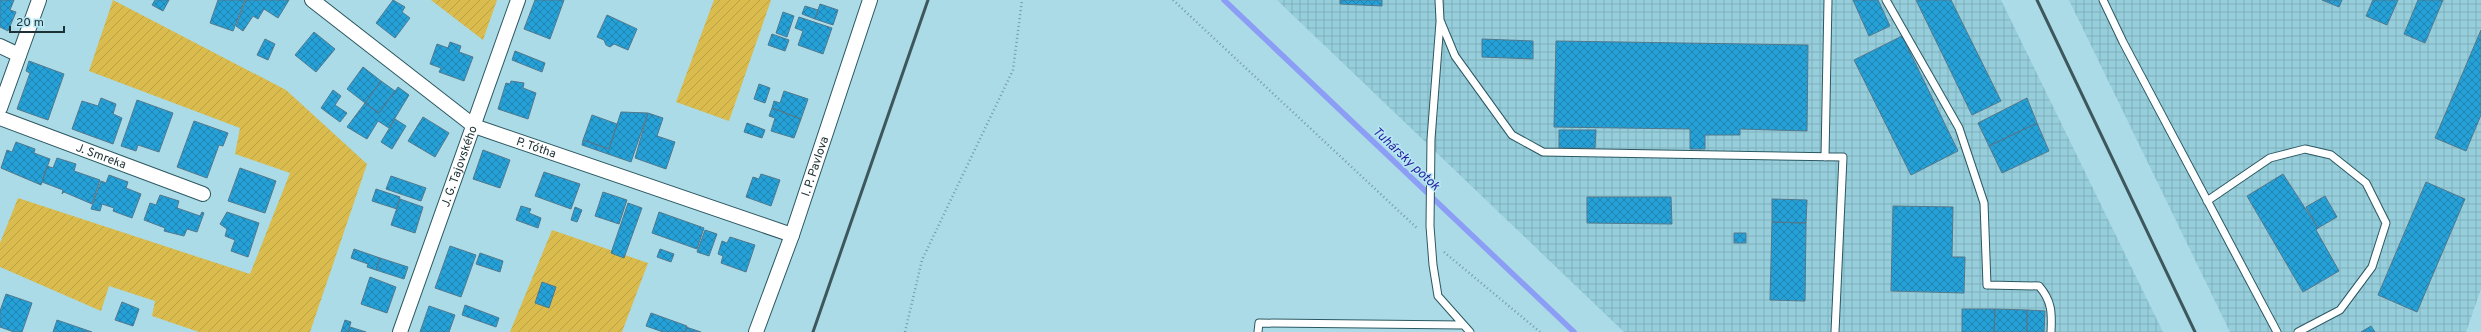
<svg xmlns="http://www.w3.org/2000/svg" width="2481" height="332" font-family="Overpass,sans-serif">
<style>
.industrial{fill:url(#industrial-grid)}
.garden{fill:url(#garden-furrows)}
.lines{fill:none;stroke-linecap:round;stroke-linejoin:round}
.stream{stroke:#8b9df5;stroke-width:5.5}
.building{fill:url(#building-cross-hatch);stroke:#53788c}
.service-casing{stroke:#2b5862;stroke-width:9}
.minor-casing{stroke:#2b5862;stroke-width:16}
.path{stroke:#759aa3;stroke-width:2.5;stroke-dasharray:1 3;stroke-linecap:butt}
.service{stroke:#fff;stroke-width:7}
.minor{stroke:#fff;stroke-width:14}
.rail{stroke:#3d575d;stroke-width:3}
.labels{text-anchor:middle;stroke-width:3;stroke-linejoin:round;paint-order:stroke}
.street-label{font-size:12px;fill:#1d3035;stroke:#b8e8f4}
.water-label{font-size:13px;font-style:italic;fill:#261e9d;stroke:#b8e8f4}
</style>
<defs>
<pattern id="industrial-grid" width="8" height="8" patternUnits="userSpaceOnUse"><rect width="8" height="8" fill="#96cedc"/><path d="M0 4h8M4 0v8" fill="none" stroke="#81b1bd"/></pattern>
<pattern id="garden-furrows" width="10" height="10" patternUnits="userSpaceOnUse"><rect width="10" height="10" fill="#d9bb4e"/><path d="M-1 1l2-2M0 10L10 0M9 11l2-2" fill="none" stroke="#baa145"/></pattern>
<pattern id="building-cross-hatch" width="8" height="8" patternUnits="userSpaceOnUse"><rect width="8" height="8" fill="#25a1d8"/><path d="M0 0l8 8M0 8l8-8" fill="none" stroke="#1f84b0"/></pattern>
</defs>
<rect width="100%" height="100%" fill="#abdbe6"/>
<path class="industrial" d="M1277,0H2001L2163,332H1624Z
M2069,0H2481V289L2466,332H2230Z"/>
<path class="garden" d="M113,0L286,90L367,164L310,332H199L152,316L155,301L109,286L101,311L0,267V243L18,198L250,274L290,173L235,154L240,128L89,71Z
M431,0H497L483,40Z
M714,0H771L729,121L676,102Z
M552,230L648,263L622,332H510Z"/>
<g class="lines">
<path class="stream" d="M1224,0L1574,332"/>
</g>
<path class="building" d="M0,0H14L10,10L16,12L8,31L0,27Z
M155,0H169L163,11L152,5Z
M218,0H245L233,31L210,23Z
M246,0H289L278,18L264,9L258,19L253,16L243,31L236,26Z
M393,0L405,7L402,12L410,18L395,38L376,23Z
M535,0H564L550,39L524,29Z
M1340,0H1382V6L1340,4Z
M1853,0H1878L1890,26L1869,36Z
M1916,0H1951L2001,101L1972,115Z
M2322,0H2342L2339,7Z
M2373,0H2398L2387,25L2366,16Z
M2418,0H2443L2425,43L2404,34Z
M820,4L838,10L833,25L815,19Z
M805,6L818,10L815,19L802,14Z
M783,12L794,16L787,37L776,33Z
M607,15L637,29L628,50L614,44L610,47L606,45L604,40L597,37Z
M799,17L832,28L823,54L798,45L803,31L795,28Z
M2481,30V115L2466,151L2435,138Z
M314,32L335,49L316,72L295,55Z
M772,34L789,40L785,51L768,45Z
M1902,36L1958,151L1911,175L1854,60Z
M265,39L275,44L268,60L257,55Z
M1482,39L1533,41V59L1482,57Z
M1556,41L1808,45L1807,131L1740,129V135H1705V149H1690V129L1554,127Z
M450,42L461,46L459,52L473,57L464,81L439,72L441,68L430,64L437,44L448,48Z
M515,51L545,63L542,72L512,60Z
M29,61L64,74L48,120L17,109L30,73L26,71Z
M363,67L381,81L365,103L347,89Z
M381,81L395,91L379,113L365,103Z
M511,81L524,83L523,88L536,93L528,119L498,109L506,83L510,84Z
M759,84L770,88L765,103L754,99Z
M398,87L409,95L389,128L378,121L367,139L347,127L365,103L379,113Z
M333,90L341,96L335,105L347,113L340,122L321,108Z
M784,91L808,99L801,119L772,108L774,101L780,103Z
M101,98L116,104L113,114L122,118L113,144L72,129L82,101L98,106Z
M2027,98L2037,123L1989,146L1978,123Z
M137,100L173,113L159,152L138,145L136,151L121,146Z
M772,108L801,119L794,138L771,131L775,118L769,116Z
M621,112L648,113L631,162L582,145L583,140L609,149Z
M648,113L663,118L657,136L675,142L666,169L635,158Z
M592,115L617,124L609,149L583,140Z
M423,117L449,133L435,157L408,141Z
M395,119L406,126L392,149L381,142Z
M194,121L228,133L223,146L219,145L207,178L177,167Z
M747,123L765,130L762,138L744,132Z
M2037,123L2049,151L2002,173L1989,146Z
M1559,130H1596L1595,148H1559Z
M16,142L35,149L34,153L50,159L41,185L1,168L7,150L12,152Z
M483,150L510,160L500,188L473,179Z
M57,158L76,164L74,171L100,180L92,204L64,192L62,194L63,190L42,182L47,166L53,168Z
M240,168L276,181L265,213L228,201Z
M544,172L580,184L571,209L535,196Z
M761,174L780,180L771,206L746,197L753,177L759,179Z
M2283,174L2318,228L2316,230L2339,271L2303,292L2247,196Z
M109,175L128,182L126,188L141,194L132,218L113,211L114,208L102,204L100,211L91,209L101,181L106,183Z
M391,176L426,188L421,201L386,189Z
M2426,182L2465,199L2417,312L2378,295Z
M376,189L400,197L397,209L372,201Z
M603,192L627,200L619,224L595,216Z
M160,195L179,201L177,208L200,216L202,212L204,213L197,232L187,229L184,236L164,231L165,228L144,220L150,203L156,205Z
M2325,196L2337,217L2318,228L2306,207Z
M1587,197H1671L1672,224L1587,223Z
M400,199L423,207L415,233L391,225Z
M1772,199L1807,200L1806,223L1772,222Z
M628,203L642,208L624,258L611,253Z
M521,206L531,209L529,213L541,218L538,228L516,220Z
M1893,206L1953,207L1952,257H1965L1964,293L1891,291Z
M575,207L582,210L577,222L571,220Z
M227,212L259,223L248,257L231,251L235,240L225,236L227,229L220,224Z
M659,212L704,228L697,249L652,233Z
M1772,222L1806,223L1805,301L1770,300Z
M705,230L717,234L709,256L697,252Z
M1734,233H1746V243H1734Z
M730,237L755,245L746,272L721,263L723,256L718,254L722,241L727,243Z
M450,246L476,255L461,297L435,288Z
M354,249L380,258L376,270L367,267L368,264L351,258Z
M660,249L674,254L671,262L657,257Z
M480,253L503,261L500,272L476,264Z
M380,258L408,267L404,279L376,270Z
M370,277L396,287L387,313L361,304Z
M542,282L556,287L549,308L535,303Z
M6,294L32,303L22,332H14L0,327V311Z
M122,302L139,309L133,326L115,320Z
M465,305L499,318L496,327L462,315Z
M429,306L455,315L449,332H420Z
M1962,309H1995L1994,332H1962Z
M1995,309L2027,310V332H1994Z
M2027,310L2045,311L2044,332H2027Z
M651,313L687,326L685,332H663L646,326Z
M57,320L92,332H53Z
M345,320L351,322L348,332H341Z
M2371,326L2375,332H2361Z
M350,327L366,332H348Z
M686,327L701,332H685Z"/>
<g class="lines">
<g class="service-casing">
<path id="service" d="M1439,0L1440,20L1455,56L1512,135L1543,152L1843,157L1835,332
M1886,0L1959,128L1984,203L1987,285L2039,286C2052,301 2052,313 2051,332
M2103,0L2123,42L2277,332
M1440,22L1431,139L1430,226L1433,265L1438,296L1470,332
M1825,157L1828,0
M2207,201L2270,158L2305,149L2331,155L2366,183L2386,223L2372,267L2340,310L2298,332
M1258,332L1259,323L1462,325"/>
</g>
<g class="minor-casing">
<g id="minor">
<path id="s1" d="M312,0L474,126L792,235"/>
<path d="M0,46L19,55"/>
<path d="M0,108L39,0"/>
<path id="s2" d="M0,118L203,194"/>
<path id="s3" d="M400,332L518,0"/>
<path id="s4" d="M756,332L792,235L870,0"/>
</g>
</g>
<path class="path" d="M1173,0L1418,229
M1444,252L1540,332
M905,332L922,260L1013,70L1022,0"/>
<use href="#service" class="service"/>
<use href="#minor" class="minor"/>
<path class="rail" d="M2037,0L2195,332
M813,332L928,0"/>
</g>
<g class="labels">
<g class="street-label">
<text dy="4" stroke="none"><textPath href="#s1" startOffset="271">P. Tótha</textPath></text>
<text dy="4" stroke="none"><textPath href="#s2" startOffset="108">J. Smreka</textPath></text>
<text dy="4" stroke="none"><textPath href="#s3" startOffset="176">J. G. Tajovského</textPath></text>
<text dy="4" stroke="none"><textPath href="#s4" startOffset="176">I. P. Pavlova</textPath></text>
</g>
<g class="water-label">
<text transform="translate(1407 158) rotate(43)" y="5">Tuhársky potok</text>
</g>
</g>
<path d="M10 26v6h54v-6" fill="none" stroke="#1d3035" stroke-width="2"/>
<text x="16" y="26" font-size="12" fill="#1d3035" stroke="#b8e8f4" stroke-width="3" paint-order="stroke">20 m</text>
</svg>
